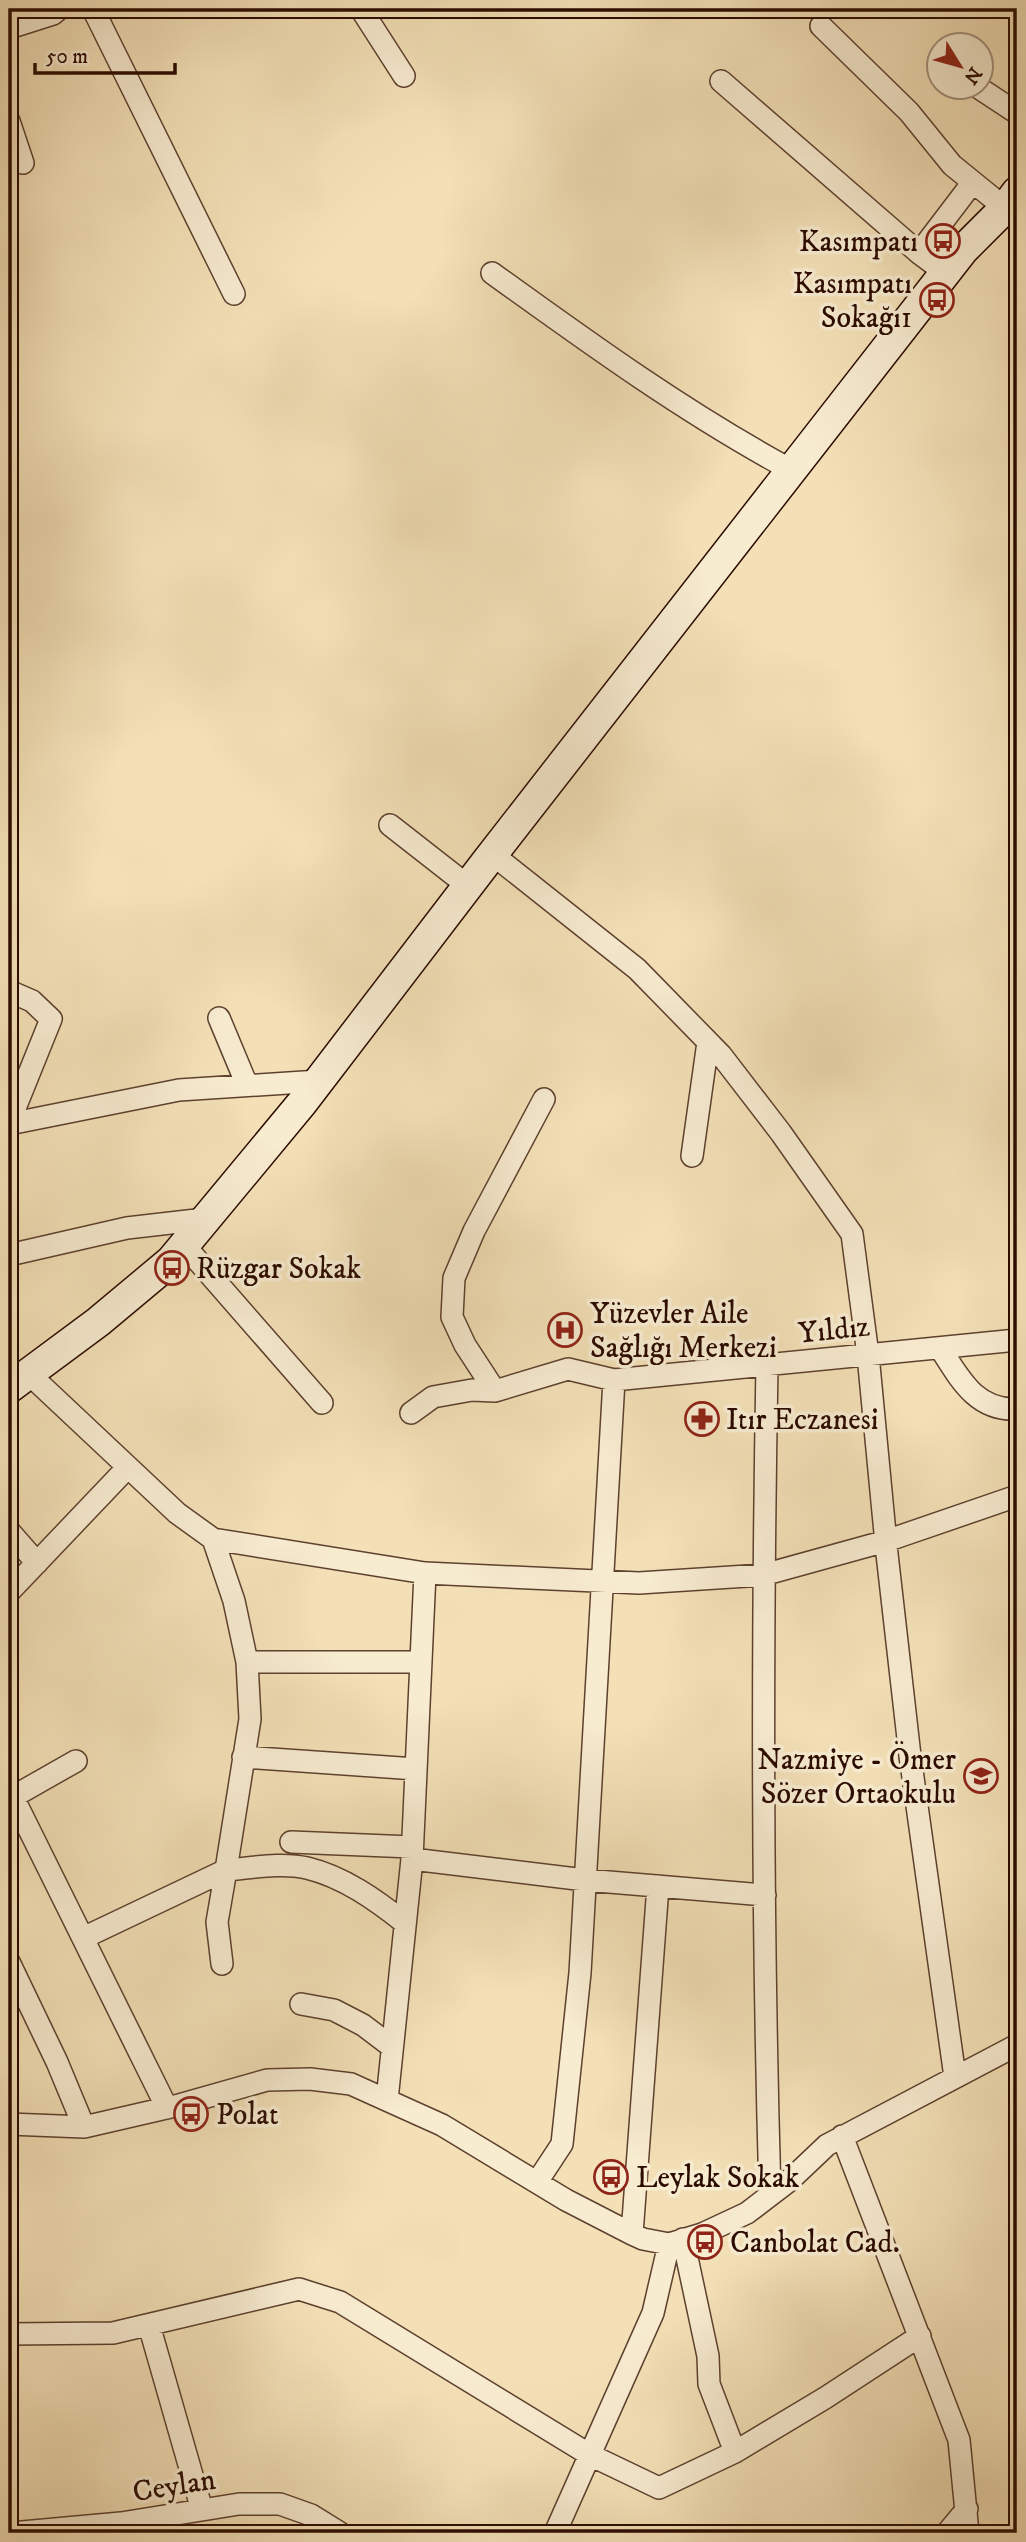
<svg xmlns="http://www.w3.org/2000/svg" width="1026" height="2542" font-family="'IM FELL DW Pica',serif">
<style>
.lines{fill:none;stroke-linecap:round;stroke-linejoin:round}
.street-casing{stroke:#5d402e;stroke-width:24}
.secondary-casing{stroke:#2b0b00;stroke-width:33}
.street{stroke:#f7ebd0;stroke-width:21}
.secondary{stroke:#f7ebd0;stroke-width:30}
.labels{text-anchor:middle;stroke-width:7;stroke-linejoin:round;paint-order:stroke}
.poi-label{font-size:30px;fill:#2b0b00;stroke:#f7ebd0;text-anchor:start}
.street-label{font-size:30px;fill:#2b0b00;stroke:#f7ebd0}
</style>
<rect width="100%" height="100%" fill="#f3e0b7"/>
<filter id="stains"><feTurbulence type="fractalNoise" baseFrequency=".00286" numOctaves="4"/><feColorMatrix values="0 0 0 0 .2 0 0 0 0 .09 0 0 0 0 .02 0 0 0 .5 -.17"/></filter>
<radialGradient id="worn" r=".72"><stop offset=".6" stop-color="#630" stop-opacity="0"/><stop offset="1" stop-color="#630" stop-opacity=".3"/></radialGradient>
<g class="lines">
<g class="street-casing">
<path id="street" d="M93,9L234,294
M361,9L404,76
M821,26L909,112L952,165L1005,208
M9,28L53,14L59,9
M721,81L919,253L946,273
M979,88L1017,113
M9,121L23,163
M919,253L973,182
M492,273C589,343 687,414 793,471
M390,825L468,886
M492,854L637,969L721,1055L781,1133L852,1234L868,1355L887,1554L910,1756L955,2077
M9,991L32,1001L51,1019L9,1123
M219,1018L247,1085
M9,1124L179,1090L319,1081
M692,1156L708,1042
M184,1245L322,1403
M9,1255L127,1228L205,1219
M940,1348C960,1379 976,1411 1017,1409
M767,1365C762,1642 762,1919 770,2195
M28,1373L177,1513L213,1539L425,1573L639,1583L763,1575L886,1541L1017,1496
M495,1391L465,1345L452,1317L454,1278L474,1231L544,1099
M411,1413L433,1397L472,1390L495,1391L568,1369L614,1380L1017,1340
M9,1531L37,1563
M213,1539L234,1601L247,1662L250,1719L226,1870C252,1868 281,1862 307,1868C344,1877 376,1900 405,1923
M9,1592L128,1467
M247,1662H421
M243,1757L416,1769
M9,1789L167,2108
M9,1799L76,1761
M291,1842L412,1847
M412,1859L585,1880L765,1895
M83,1938L226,1870L217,1922L222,1964
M9,1962L57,2062L84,2127
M301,2004L334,2010L363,2025L392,2047
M387,2100L412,1859L425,1573
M9,2124L84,2127L175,2106L267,2080L310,2079L351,2084L442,2125L566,2200L632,2234L643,2239L669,2244L702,2234L747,2213L789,2181L827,2145L1017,2045
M842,2136L959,2440L968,2533
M537,2182L562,2144L580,1973L614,1380
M632,2234L658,1886
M683,2239L708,2356L709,2384L735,2452
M149,2325L202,2510
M9,2334L113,2333L299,2289L340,2302L590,2455L659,2488L735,2452L825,2398L920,2336
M11,2533L121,2523L239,2504H280L311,2515L340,2533
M555,2533L653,2313L669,2244
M947,2533L967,2509"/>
</g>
<g class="secondary-casing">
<path id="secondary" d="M9,1388L98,1322L171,1261L302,1103L487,861L963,250L1005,208L1017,192"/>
</g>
<use href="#street" class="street"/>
<use href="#secondary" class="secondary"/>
</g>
<defs>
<g id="bus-ring" transform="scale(1.75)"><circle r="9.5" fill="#f7ebd0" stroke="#8f2418" stroke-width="1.5"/><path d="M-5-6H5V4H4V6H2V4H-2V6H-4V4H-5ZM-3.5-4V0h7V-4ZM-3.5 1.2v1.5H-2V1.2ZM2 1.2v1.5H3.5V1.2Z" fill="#8f2418"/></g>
<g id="hospital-ring" transform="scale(1.75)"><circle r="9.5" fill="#f7ebd0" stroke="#8f2418" stroke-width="1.5"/><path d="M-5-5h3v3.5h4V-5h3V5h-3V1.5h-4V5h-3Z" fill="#8f2418"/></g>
<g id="pharmacy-ring" transform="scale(1.75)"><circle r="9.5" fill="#f7ebd0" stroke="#8f2418" stroke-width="1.5"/><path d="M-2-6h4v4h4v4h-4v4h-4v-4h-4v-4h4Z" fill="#8f2418"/></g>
<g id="school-ring" transform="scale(1.75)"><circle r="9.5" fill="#f7ebd0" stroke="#8f2418" stroke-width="1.5"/><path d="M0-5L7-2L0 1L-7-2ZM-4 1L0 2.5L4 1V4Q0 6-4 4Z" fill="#8f2418"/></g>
</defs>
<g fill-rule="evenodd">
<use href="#bus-ring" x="943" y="241"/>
<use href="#bus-ring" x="937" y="300"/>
<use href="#bus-ring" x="172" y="1268"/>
<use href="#hospital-ring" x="565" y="1330"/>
<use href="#pharmacy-ring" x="702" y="1419"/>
<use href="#school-ring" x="981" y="1776"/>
<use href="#bus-ring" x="191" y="2114"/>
<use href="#bus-ring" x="611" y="2177"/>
<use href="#bus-ring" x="705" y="2242"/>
</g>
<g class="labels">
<g class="poi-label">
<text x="918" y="251" text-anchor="end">Kasımpatı</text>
<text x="912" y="293" text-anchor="end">Kasımpatı<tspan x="912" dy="34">Sokağı1</tspan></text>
<text x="196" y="1278">Rüzgar Sokak</text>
<text x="590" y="1323">Yüzevler Aile<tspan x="590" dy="34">Sağlığı Merkezi</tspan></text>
<text x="726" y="1429">Itır Eczanesi</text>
<text x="956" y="1769" text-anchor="end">Nazmiye - Ömer<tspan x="956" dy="34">Sözer Ortaokulu</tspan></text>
<text x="216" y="2124">Polat</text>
<text x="636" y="2187">Leylak Sokak</text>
<text x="730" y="2252">Canbolat Cad.</text>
</g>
<g class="street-label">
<text transform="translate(834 1329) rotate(-6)" y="10">Yıldız</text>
<text transform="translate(174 2485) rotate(-9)" y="10">Ceylan</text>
</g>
</g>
<rect width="1026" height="2542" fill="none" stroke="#f3e0b7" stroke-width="35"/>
<rect x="10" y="10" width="1005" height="2521" fill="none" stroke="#2b0b00" stroke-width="3.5"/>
<rect x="18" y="18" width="991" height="2507" fill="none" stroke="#2b0b00" stroke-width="2"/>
<g transform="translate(960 66) rotate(127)"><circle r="33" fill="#f7ebd0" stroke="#a5917d" stroke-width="2"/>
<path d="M0-5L12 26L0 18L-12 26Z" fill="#8f2418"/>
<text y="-10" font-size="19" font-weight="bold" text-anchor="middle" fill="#2b0b00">N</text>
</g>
<path d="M35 63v10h140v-10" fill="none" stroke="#2b0b00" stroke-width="3.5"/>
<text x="46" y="63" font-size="21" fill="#2b0b00" stroke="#f7ebd0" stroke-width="5" paint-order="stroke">50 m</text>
<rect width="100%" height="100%" filter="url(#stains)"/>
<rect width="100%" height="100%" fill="url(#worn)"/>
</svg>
